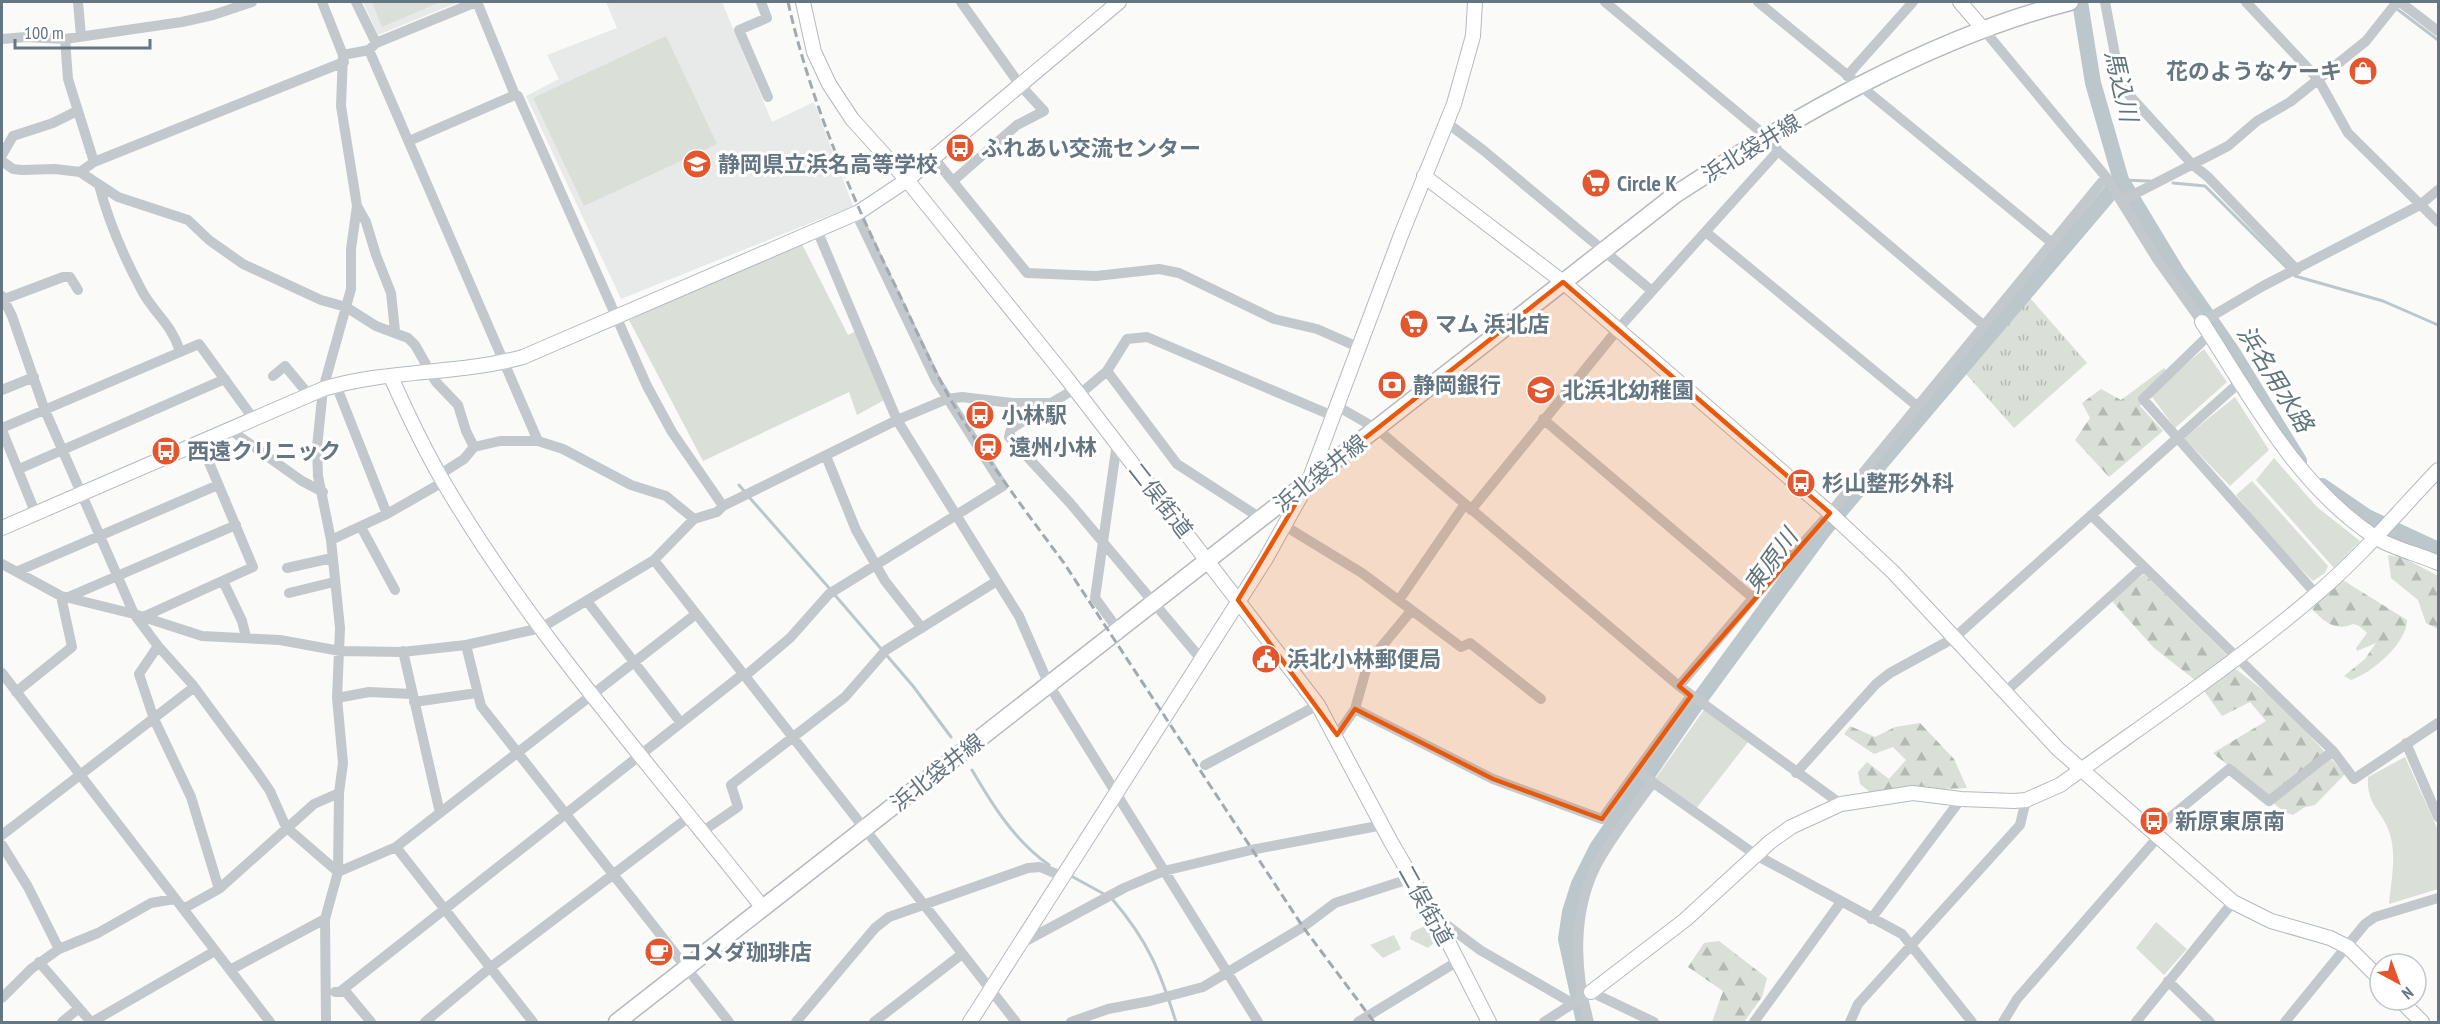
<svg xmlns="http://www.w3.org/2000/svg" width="2440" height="1024" font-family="'PT Sans Narrow','Noto Sans JP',sans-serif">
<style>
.built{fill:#e8e9e9}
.grass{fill:#dadfd7}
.forest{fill:url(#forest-firs)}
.park{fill:url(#park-tufts)}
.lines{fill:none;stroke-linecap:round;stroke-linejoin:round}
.stream{stroke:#bbc7cb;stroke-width:3}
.river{stroke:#bbc7cb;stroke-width:16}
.secondary-casing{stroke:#b3babf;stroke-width:16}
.primary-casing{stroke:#b5babe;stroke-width:19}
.street{stroke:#c3c8cc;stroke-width:10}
.secondary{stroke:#fff;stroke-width:14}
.primary{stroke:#fff;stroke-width:16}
.rail{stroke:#a2aab0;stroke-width:3;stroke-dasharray:9 4.5;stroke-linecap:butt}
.marked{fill:#e8590c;fill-opacity:0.2;stroke:#e8590c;stroke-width:4.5;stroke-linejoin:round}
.labels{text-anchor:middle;stroke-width:6;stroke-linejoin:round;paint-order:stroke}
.poi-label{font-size:22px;font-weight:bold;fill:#657683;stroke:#fff;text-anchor:start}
.street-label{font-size:22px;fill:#657683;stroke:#fff}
.water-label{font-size:24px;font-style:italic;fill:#60757c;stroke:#fff}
</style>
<defs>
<pattern id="forest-firs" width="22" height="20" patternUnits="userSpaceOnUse" patternTransform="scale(1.5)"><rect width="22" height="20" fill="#dadfd7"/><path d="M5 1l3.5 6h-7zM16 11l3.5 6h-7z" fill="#b4b9b4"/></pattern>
<pattern id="park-tufts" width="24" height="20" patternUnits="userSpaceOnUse" patternTransform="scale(1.5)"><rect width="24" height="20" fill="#dadfd7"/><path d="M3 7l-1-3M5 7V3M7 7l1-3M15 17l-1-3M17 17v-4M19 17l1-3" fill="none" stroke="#b4b9b4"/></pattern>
</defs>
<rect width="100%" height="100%" fill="#fafaf8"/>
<path class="built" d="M363,2H459L378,35Z
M606,2H722L772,122L814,102L853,206L621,299L526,96L559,79L547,55L617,28Z"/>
<path class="grass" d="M372,2H440L382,27Z
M666,36L717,144L584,206L533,98Z
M801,242L848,335L856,331L886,399L857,415L849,392L703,461L629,320Z
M2204,349L2227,382L2175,428L2150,394Z
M2235,397L2269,450L2230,486L2184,438Z
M2274,458L2317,507L2360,541L2334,568L2256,480Z
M2252,481L2328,566L2325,573L2313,581L2273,541L2236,495Z
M1706,707L1748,742L1695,810L1653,782Z
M2405,757L2438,830V889L2389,904C2391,883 2396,859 2391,838C2385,812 2366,807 2368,777Z
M2156,922L2187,949L2164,975L2136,948Z
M1425,926L1431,927L1437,940L1428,948L1410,939L1412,932Z
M1394,935L1401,949L1383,958L1370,945Z"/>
<path class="forest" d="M2164,368L2168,372L2140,406L2163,431L2109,477L2075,440L2090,418L2082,403L2101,389L2121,400Z
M2388,555L2404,558L2438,576V629L2426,623L2418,600L2391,578Z
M2144,574L2228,656L2195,680L2154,648L2111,600Z
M2341,579L2407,620C2407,643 2372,673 2351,680L2344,676L2365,659L2376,643L2357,651L2356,648L2367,633C2350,616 2353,630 2336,626C2326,624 2319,616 2312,609Z
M2232,666L2281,704L2345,774L2315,805L2305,807L2293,815L2284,812L2213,753L2266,721L2250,702L2222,716L2202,688Z
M1920,723L1954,759L1967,788L1870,792L1860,784L1858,772L1867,762L1889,779L1906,760L1893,747L1874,754L1844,734L1850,726L1875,737L1895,727Z
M1719,941L1767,978L1762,997L1744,1022H1712L1723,991L1688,967L1704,943Z"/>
<path class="park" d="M2030,298L2087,363L2014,428L1966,374Z"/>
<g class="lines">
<path class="stream" d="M2397,9L2438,40
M2121,180L2150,181
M2173,183L2205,186L2288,269
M2295,276L2383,301L2438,325
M739,485L745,492
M749,497L830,589
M834,594L913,686L951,737
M972,770C993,806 1015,841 1049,865
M1073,877L1104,894
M1113,900C1148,941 1160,971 1176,1022"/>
<path class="river" d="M2080,2L2093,83L2121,180L2176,271L2231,350L2299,461
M2322,486L2367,517L2438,550
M1584,1022L1566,939L1570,912L1579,884L1597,848L1691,711L1823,531L2121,180"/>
<g class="secondary-casing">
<path id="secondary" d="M803,2L814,52L829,84L852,119L907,180L1065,376L1318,705L1391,842L1440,926L1489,1022
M1960,2L1984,30
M1424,176L1563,282L1830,513L1894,573L2058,749L2233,902L2271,921L2330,938L2348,947L2380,979
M2202,322C2252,399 2296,485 2375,537C2393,549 2419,554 2438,563
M391,377C407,413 424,449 444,483C534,636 654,769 763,908
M2,528L323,389C388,369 457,375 523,357L859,212L907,180L1119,2
M1591,992L1685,920L1770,842L1791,827L1841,804L1913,793L1961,799L2014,801L2026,800L2060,785C2147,722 2238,662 2320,591C2363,554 2399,511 2438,470
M2400,1000L2422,1022
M970,1022L1265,560L1308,483L1401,235L1454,104L1473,36L1475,2"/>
</g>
<g class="primary-casing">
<path id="primary" d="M617,1022L1676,194C1794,117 1932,37 2070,2"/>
</g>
<path class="street" d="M78,2L81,36
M322,2L343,55L341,106L357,206L351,249V289L323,389L317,447L318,476L331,540L340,628L337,698L343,763L339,793L338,872L325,919L326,1022
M356,2L376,43
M477,2L515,95L518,96L647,386L672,432L723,506L897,420L947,399L962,397L1012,403H1051L1075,389
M761,2L767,18L739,30L768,97
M1605,2L1767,137
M1758,2L2051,242
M2105,2L2121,86L2192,164L2208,177L2297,270
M2246,2L2318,79L2348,133L2438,222
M2400,2L2438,31
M1984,30L2106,177L2157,259L2202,322L2263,286L2420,205L2438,190
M2,39L26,37L65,39L182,22L213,15L252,2
M65,39L68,79L94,162
M369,50L538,441
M343,55L369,50L376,43L476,2
M1847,76L1913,2
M1446,122L1483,150L1652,291
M409,141L515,95
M1775,145L1778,151L1983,325
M2,155L13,136L53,123L77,111
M933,157L1027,273L1096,276L1159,269L1179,273L1274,319L1317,329L1358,347
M2,161L13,169L22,170L55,169L80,172L118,197L188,220L209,240L243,264L321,300L346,307L376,326L408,338L415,345L436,382L458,405L466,431L474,447
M80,172L94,162L344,62
M953,181L1017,125L1044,111L1020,85L961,2
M99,185C108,220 124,257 141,289C153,313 170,321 180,351
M2121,201L2228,146L2257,121L2290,102L2366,41L2397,2
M357,206L366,222L376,255L391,293L395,331
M817,230L897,420L1019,616L1049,685L1258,1022
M1707,233L1917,406
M2,296L12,316L44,408L134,614L158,646L192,684L257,772L270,791L286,827L338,872L396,847L696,614
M2,300L63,277H70L78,290
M2210,334L2143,399L2316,594
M1107,371L1177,464L1262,519
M273,376L285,366L309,395
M336,385L387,514
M2,390L34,377
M1080,394L1107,371L1127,339L1147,337L1333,416
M1051,403L1011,429L1009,437L1070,503L1201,659
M1337,406L1377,429L1679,686L1841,804
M1543,419L1753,598
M2,428L199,344L253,418
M229,429L302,481L323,492
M2,430L35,512
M1117,443L1095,598L1119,631
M826,456L856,530L885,581L922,628
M19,469L225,379
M439,475L464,459L474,447L500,441H538L563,449L631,485L666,496L694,519
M1471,510L1618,329L1778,151
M2091,515L2333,751L2354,779L2438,723
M1285,526L1362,573L1461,647L1470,643L1541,699
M361,527L395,590
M331,540L387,514L443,482
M654,560L1016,1022
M2,564L61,596L134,614L202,636L280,640L340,651L402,652L466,645L541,628L654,560L694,519L717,512L723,506
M287,568L332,558
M18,571L218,485
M223,581L242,621L246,637
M289,593L334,582
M66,598L236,525
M1399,600L1465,504
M587,601L681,723
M143,617L253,567L200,441
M466,645L481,706L729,1022
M158,646L139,674L154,719L191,797L219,889
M403,651L440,813
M2,673L270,1022
M745,676L790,638L829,594L1003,486L936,380L856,213
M1679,686L1753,598L1830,513L2106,177
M16,692L72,647L61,596
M2004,693L2143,567
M337,698L369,692L412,694
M414,702L477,693
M1355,709L1493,779L1602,819L1691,696
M1337,735L1355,709L1368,663L1411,611
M2406,743L2438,817
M1205,765L1318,705
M1638,772L1756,855L1902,934L1972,1022
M1796,773L1876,684L1890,673L1954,638L2241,381
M703,831L738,807L731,785L845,697L886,650L997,581
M2152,832L2229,769L2269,801L2333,751
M2,835L193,688
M2,845L28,887L59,949
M396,847L533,1022
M183,909L219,889L314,804L339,793
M1436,917L1480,950L1572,1003
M1871,919L1961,799
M1022,943L1124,888L1164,871L1251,850L1383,825
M39,962L91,1022
M230,970L325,919
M2168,981L2210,1022
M341,991L743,674
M335,992H346L371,1022
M2,998L31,969L59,949L98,933L151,903L174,899
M62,1022L79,1008
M92,1022L215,951
M425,1022L491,967L689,817
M796,1022L875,928L889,917L1028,868L1040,867L1064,877
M874,1022L962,954
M1071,1022L1108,1009L1150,1001L1203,987L1303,927L1335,903L1412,878
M1358,1022L1458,961
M1544,1022L1591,992L1654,1022
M1589,1022C1575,972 1572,914 1596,866C1611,837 1634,809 1653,782
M1754,1022L1841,902
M1850,1022L1858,1004L2020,825L2026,800
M2003,1022L2017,999L2158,837
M2136,1022L2233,902
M2285,1022L2365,924L2375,917L2438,898"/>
<use href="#secondary" class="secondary"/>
<use href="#primary" class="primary"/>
<path class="rail" d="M788,2C809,96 847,186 889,273C909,313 926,355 948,395C982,454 1024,509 1064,563L1303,927L1374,1022"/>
</g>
<path class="marked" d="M1563,282L1830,513L1679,686L1691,696L1602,819L1493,779L1355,709L1337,735L1238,600L1308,483Z"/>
<defs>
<g id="shop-disc" transform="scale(1.5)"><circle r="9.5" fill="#e4572e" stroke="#fff"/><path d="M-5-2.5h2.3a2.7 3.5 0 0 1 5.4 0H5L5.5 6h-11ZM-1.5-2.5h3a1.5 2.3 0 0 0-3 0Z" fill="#fff"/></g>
<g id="bus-disc" transform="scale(1.5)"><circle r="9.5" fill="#e4572e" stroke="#fff"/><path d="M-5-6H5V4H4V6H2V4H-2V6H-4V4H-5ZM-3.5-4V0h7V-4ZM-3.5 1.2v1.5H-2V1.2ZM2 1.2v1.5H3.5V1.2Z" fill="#fff"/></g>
<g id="school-disc" transform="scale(1.5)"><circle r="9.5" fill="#e4572e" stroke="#fff"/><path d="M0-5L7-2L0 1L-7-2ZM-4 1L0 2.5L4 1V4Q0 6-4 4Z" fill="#fff"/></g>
<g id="supermarket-disc" transform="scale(1.5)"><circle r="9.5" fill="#e4572e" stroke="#fff"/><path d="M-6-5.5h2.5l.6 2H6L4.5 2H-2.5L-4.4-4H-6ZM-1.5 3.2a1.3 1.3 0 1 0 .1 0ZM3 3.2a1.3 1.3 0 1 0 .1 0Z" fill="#fff"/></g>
<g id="bank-disc" transform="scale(1.5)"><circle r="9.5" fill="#e4572e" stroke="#fff"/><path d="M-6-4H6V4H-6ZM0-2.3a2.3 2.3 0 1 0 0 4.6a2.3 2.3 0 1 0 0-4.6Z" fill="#fff"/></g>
<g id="station-disc" transform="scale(1.5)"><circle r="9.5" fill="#e4572e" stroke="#fff"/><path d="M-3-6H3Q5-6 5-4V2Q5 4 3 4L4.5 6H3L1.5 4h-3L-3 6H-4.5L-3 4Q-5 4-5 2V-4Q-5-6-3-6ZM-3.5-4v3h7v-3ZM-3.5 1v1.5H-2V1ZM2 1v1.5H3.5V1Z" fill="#fff"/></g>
<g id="civic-disc" transform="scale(1.5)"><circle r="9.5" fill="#e4572e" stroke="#fff"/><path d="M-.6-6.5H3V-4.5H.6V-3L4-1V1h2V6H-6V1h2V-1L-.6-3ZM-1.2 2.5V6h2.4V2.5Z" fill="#fff"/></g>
<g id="cafe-disc" transform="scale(1.5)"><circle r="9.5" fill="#e4572e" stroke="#fff"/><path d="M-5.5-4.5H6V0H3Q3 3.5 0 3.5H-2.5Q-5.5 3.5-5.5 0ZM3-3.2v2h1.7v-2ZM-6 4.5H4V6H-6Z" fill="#fff"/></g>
</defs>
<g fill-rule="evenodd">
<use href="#shop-disc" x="2363" y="71"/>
<use href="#bus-disc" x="960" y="148"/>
<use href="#school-disc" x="697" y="164"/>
<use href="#supermarket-disc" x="1596" y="183"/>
<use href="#supermarket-disc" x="1414" y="324"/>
<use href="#bank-disc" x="1392" y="385"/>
<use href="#school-disc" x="1541" y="390"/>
<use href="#bus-disc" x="980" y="415"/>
<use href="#station-disc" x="988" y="447"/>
<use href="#bus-disc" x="166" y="451"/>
<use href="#bus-disc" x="1801" y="483"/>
<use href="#civic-disc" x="1266" y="659"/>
<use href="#bus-disc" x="2154" y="821"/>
<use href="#cafe-disc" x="659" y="952"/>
</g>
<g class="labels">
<g class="poi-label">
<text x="2342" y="79" text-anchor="end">花のようなケーキ</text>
<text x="981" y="156">ふれあい交流センター</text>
<text x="718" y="172">静岡県立浜名高等学校</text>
<text x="1617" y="191">Circle K</text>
<text x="1435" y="332">マム 浜北店</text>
<text x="1413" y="393">静岡銀行</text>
<text x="1562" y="398">北浜北幼稚園</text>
<text x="1001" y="423">小林駅</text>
<text x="1009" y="455">遠州小林</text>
<text x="187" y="459">西遠クリニック</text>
<text x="1822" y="491">杉山整形外科</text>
<text x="1287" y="667">浜北小林郵便局</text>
<text x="2175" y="829">新原東原南</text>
<text x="680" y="960">コメダ珈琲店</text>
</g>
<g class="street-label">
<text transform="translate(1751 148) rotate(-31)" y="8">浜北袋井線</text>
<text transform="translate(1320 473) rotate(-38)" y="8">浜北袋井線</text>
<text transform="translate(1161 500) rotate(52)" y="8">二俣街道</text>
<text transform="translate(937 772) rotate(-38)" y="8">浜北袋井線</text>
<text transform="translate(1426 905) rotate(61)" y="8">二俣街道</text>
</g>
<g class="water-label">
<text transform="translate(2121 86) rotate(77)" y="8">馬込川</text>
<text transform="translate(2275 379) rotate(58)" y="8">浜名用水路</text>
<text transform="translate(1771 561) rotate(-54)" y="8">東原川</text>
</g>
</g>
<rect width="2440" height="1024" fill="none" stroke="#657683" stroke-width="6"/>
<g transform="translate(2398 982) rotate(139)"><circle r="28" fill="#ffffff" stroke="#c1c8cd" stroke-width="1.5"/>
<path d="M0-4.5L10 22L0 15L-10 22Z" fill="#e4572e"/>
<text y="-9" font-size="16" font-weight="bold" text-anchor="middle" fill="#657683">N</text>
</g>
<path d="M15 39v9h135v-9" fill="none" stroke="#657683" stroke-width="3"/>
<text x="24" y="39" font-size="18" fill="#657683" stroke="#ffffff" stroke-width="4.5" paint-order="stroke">100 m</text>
</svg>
